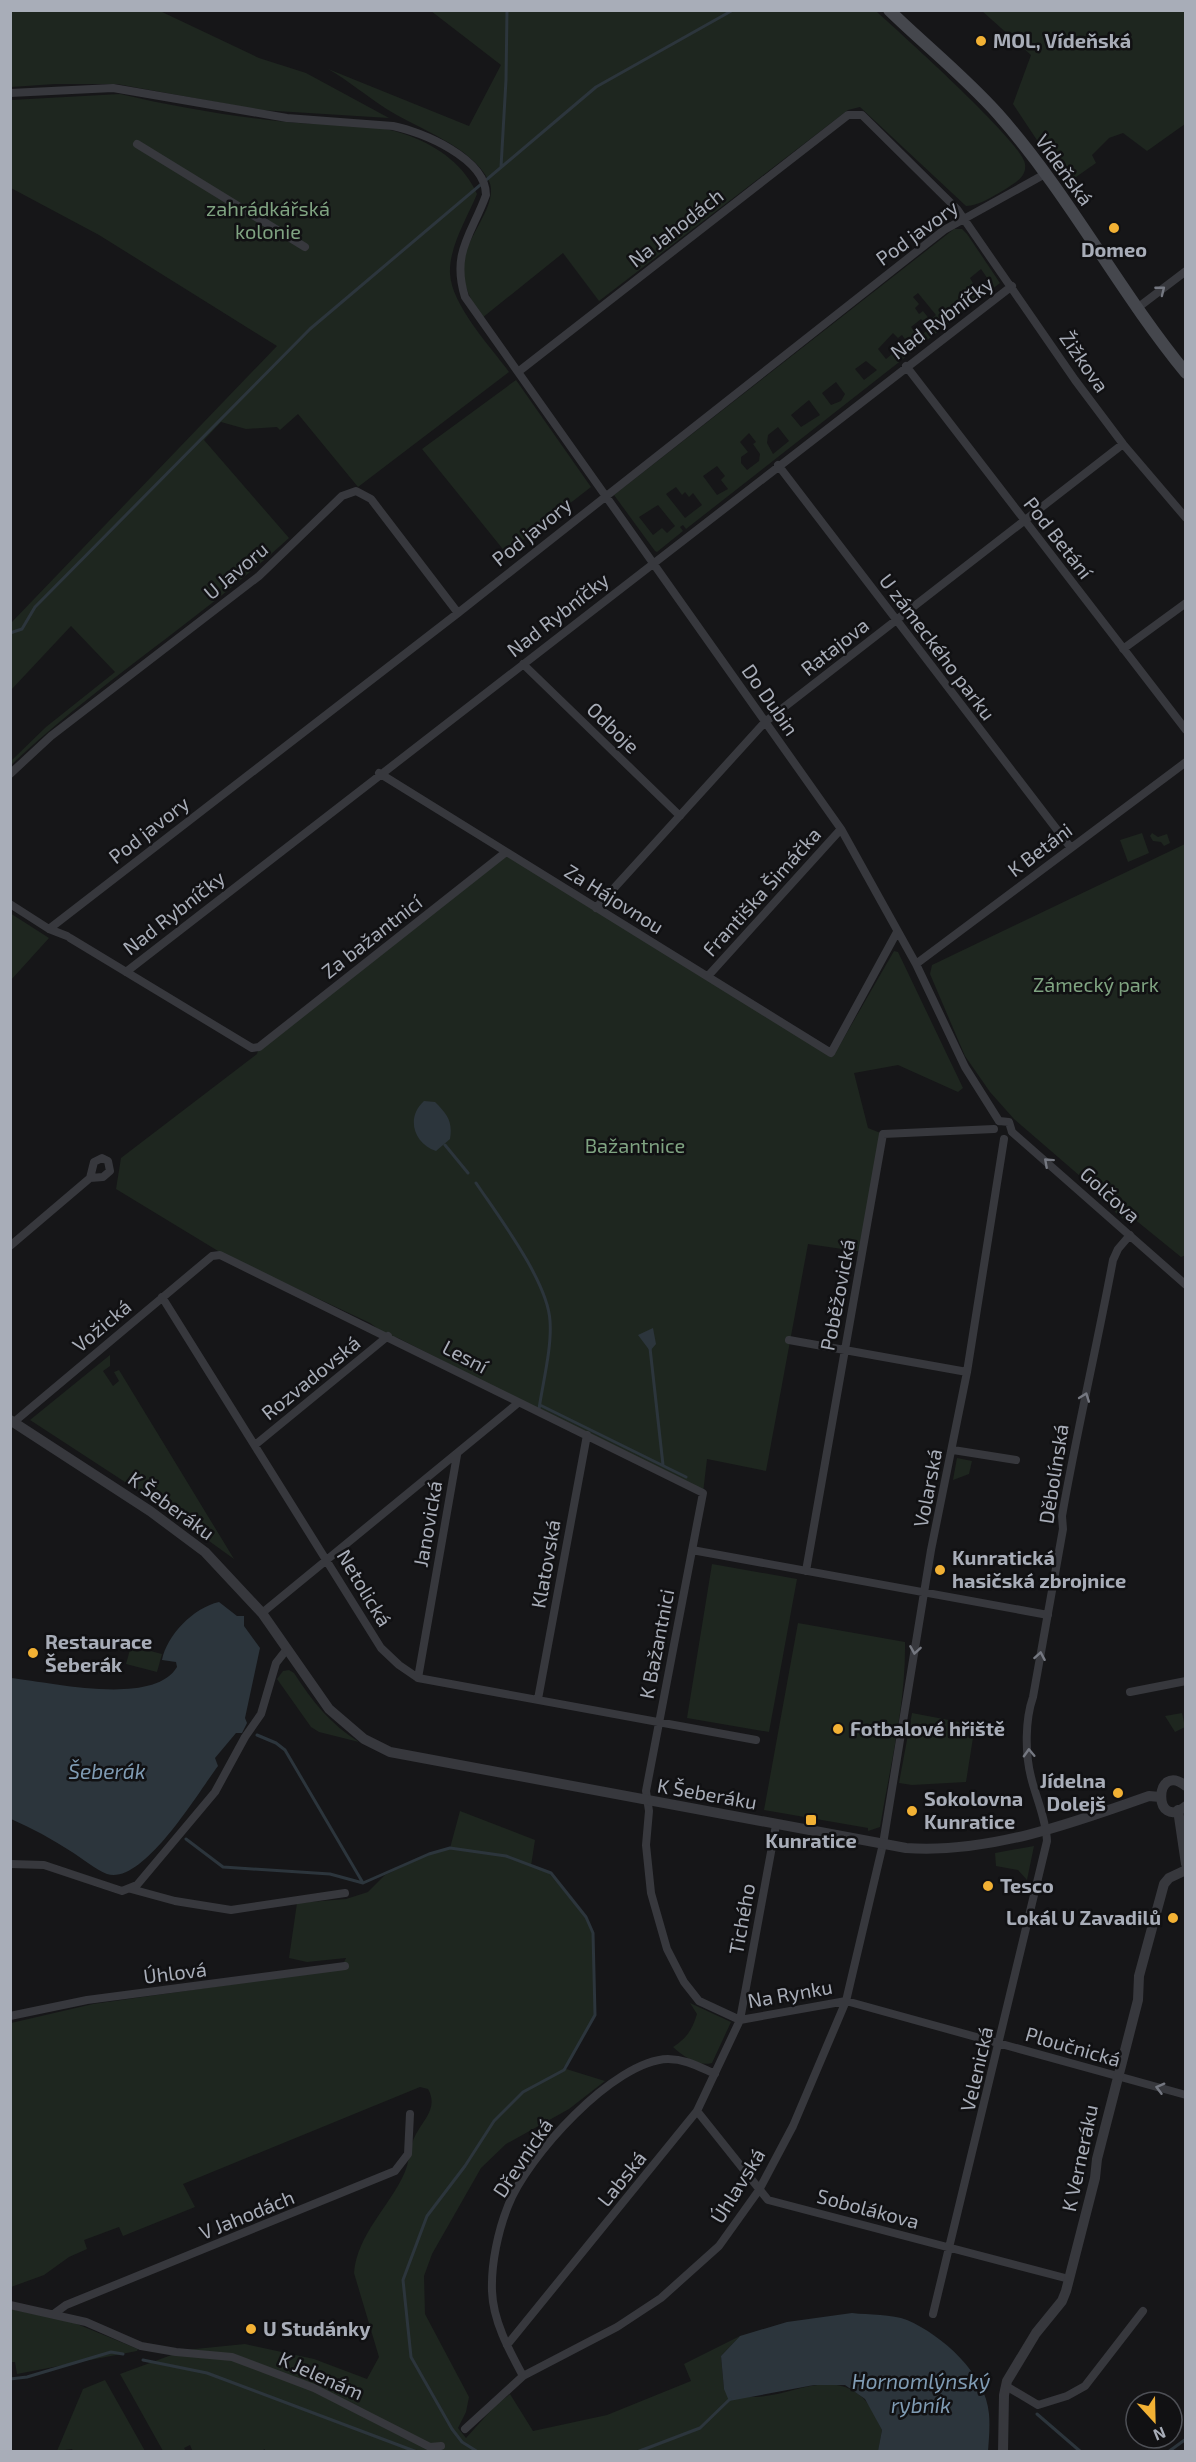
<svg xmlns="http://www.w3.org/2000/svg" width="1196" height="2462" font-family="'Exo 2',sans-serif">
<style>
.green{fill:#1e261f;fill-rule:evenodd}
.water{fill:#2c353c}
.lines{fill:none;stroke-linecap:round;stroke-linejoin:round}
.stream{stroke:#2c353c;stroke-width:3}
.minor{stroke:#37383d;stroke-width:8}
.tertiary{stroke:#37383d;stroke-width:10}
.secondary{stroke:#45474d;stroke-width:12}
.oneway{stroke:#757881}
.poi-dot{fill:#f2b134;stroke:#111113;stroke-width:2}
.labels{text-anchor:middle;stroke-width:5;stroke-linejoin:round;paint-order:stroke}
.poi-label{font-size:20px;font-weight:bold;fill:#a8adb8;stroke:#111113;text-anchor:start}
.street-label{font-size:20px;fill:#a8adb8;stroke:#111113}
.park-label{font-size:20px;fill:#7fa381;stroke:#111113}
.water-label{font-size:21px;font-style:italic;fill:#7f9bb3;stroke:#111113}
</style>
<rect width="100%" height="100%" fill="#161618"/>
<path class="green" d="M11,11H160L259,58L306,73L389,118L260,110L117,84H55L11,87Z
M431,11H876C899,32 1023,143 1025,164C1027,178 1014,183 1004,190C993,196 979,206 966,206L860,107L848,110L599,301L563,253L482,318C472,302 463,287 463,267C463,239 500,205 489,181C472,146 416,128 385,108C365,95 349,81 328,69L469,126L501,65Z
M982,11H1185V124L1147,151L1123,133L1109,138L1092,155L1096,163L1066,184L1013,104L1031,55Z
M120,94C171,106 234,117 287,122C327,126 372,121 410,136C439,147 465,166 477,194C467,218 449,247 450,273C451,305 491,347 509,372L358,487L298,414L280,430L277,427L246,429L221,422L204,440L289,538C201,619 98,683 11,765V761L46,727L115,672L71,626L11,690V623L277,346L99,235L11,188V100Z
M954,229H962L967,234L1000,283L686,529L683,525L680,527L683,531L657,552L655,551L614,495ZM981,269L990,282L978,292L970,278ZM918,293L936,315L930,320L923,311L919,314L915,308L919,304L913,297ZM921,319L929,329L919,337L911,327ZM893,333L898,338L902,335L909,345L895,357L892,354L886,359L878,349ZM866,361L877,370L864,380L855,369ZM836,382L845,394L841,401L831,405L822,393ZM809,400L820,415L801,427L791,415ZM778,427L789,441L773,454L767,443L768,435ZM749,433L756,442L753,444L760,454L759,461L747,470L741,463V457L748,452L740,442ZM717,466L725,476L721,480L728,489L717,495L703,476ZM676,487L682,495L685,492L689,497L693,493L702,505L685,518L666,494ZM658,505L675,526L667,533L662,528L653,535L639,517Z
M516,380L591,487L506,553L422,449Z
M1142,833L1149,853L1128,862L1120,840Z
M1152,833L1158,837L1167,834L1170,843L1164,846L1161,842L1153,841L1150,836Z
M1185,844L1186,1255L1181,1257L1133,1218L1128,1223L1115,1212L1117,1208L1014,1119L990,1092L965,1056L930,974L932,965Z
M506,852L834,1055L894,951L898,952L963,1088L958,1092L898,1065L854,1073L868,1128L883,1134L863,1252L808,1244L766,1471L707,1459L703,1493L398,1338L388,1336L370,1323L223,1254L116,1189L121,1158L257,1054L259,1047Z
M10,913L49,938L11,980H10Z
M110,1355V1366L103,1371L113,1386L119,1381L114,1372L119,1370L234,1559L148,1497L30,1420Z
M957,1458L972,1461L969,1474L953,1480Z
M712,1564L797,1579L769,1732L687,1718Z
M798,1623L905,1642C906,1704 890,1766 880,1827L868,1831V1828L764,1810Z
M131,1646L162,1654L157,1672L126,1664Z
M289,1670L294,1673C312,1701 331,1725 359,1742L319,1732L311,1727L277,1679L283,1671Z
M912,1713L975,1725L966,1782L912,1785L899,1783Z
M1182,1713L1185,1727L1175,1732L1165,1716Z
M460,1811L535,1840L531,1866L548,1872L586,1917L593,1933L595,2015L572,2058L563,2068L605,2081L569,2109L506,2144L481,2168L432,2254L424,2276L425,2314L469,2397L466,2412L458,2428L466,2438L494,2407L510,2394L533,2431L607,2415L691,2381L684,2364L740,2336L721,2356L724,2389C734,2392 744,2397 755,2397C792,2396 831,2368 863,2398C871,2406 877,2420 882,2430L878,2452H265V2449L259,2452H193L190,2445L184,2448L186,2451H163L120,2374L185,2350L245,2344L314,2359L367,2379L379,2357L354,2273C357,2235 389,2207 404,2174C410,2162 409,2146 416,2134C425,2118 438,2107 428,2089L420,2087L183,2184L195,2207L123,2236L119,2227L84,2240L87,2249L69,2257L44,2275L11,2287V2023L93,2004L341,1969L346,1958L307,1962L289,1958L297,1903L346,1899L368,1892L385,1875L429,1854L450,1848Z
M1034,1846L1027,1880L1018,1870L996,1866L995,1853Z
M690,2003L731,2022L712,2063C698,2067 683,2056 673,2047C687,2038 692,2030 697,2014Z
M11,2309L72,2322L138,2349L137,2351L17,2374L15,2362H11Z
M105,2380L145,2451L74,2452L72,2449L57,2451L83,2389Z"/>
<path class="water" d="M424,1101L435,1102C447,1114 453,1121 450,1139L436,1151C413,1143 406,1117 424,1101Z
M653,1328L656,1344L650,1351L638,1335Z
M219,1602L237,1616H244V1626L260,1648L245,1718L247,1723L242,1733H236L215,1758L218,1766C199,1791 143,1886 107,1874C95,1869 83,1859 72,1852C52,1839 32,1828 11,1819V1678C50,1682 153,1707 177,1667L176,1662L162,1660C167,1635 193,1608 219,1602Z
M852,2313C869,2315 892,2314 907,2320C942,2335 986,2374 989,2414C990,2426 989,2439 988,2451H878L882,2430L865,2399L845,2385H814L729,2401L724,2389L721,2356L740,2336L787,2322Z"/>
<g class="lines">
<path class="stream" d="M501,167L506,80L507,10
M10,633L22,629L35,607L310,329L596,87L733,10
M445,1145L468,1173
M476,1183C499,1217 548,1282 550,1321C552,1347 543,1382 539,1409
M650,1348L663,1465
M540,1405L686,1477
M257,1735L276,1743L285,1750L363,1883
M186,1839L223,1867L330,1874L363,1883L429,1854L450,1848L506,1856L551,1873L586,1917L593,1933L595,2015L564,2070L523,2092L494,2121L465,2166L427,2216L403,2280L411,2357L452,2429L462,2442L478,2452
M143,2360L207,2373L417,2452
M10,2379L27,2377L111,2352L123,2354
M1037,2414L1081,2452
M637,2452L700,2428L730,2399
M1168,2452L1186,2439"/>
<path class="minor" d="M10,93L113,88L287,118L393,126C422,132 486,158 486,195C472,234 451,252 465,297L841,829L916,964L965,1067L999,1121
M137,144L305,247
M1136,309L1186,271
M906,366L1186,730
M518,372L848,115H862L957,209L1075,380L1123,444L1186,518
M778,465L1071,848
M1123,649L1186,603
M523,664L680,816
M379,773L831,1053L897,932
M10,774L51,736L259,576L342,496L356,491L371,499L458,613
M10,904L49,929L67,936
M596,908L765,722L1123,444
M49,929L458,613L944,230L1045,174
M70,938L252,1048L259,1047L506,852
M916,964L1186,762
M126,972L1012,286
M708,976L841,829
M999,1121L1009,1122L1012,1132
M1012,1132L1186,1285
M10,1246L90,1178L103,1177L110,1171L108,1161L102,1158L94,1162L90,1178
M162,1297L381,1648L399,1665L418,1678L756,1740
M789,1340L967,1372
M14,1422L212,1256L220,1255L703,1493L646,1791L649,1811L646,1845L651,1893L667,1949L684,1982L699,2001L740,2020
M255,1445L388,1336
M953,1450L1016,1460
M692,1550L1048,1615
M806,1571L883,1134L994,1129
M262,1613L518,1403
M418,1678L457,1455
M1130,1692L1186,1681
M538,1699L587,1435
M10,1864L44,1865L122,1891L137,1885L215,1792L245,1737L261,1714L276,1663L287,1649
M131,1889L175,1901L231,1910L345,1893
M10,2016L87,2000L345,1966
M740,2020L846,2001L1186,2095
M697,2111L768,2200L1069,2279
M10,2305L86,2322L141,2346L176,2352L232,2357L314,2388L430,2447L441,2446
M55,2313L66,2305L395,2171L408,2154L410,2114
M933,2314L1047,1841C1046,1818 1036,1798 1031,1777C1025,1753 1025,1720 1033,1697L1063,1529L1062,1516C1077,1430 1097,1346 1113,1260L1118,1249L1130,1235
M507,2345L697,2111L740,2020L776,1825
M523,2376C509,2350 493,2321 492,2291C491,2264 498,2231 508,2206C526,2158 614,2060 668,2059C686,2059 699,2067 715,2074
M1006,2386L1038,2405L1067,2396L1085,2386L1143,2311
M465,2429L523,2376L617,2327L661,2298L719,2246L759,2190L793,2126L846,2001L883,1844L931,1550L967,1372L1004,1139"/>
<path class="tertiary" d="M10,1420L150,1511L205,1552L262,1613L329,1709L364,1739L390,1752L906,1848C988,1854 1073,1823 1149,1796L1160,1797
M1186,1786C1153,1760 1153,1833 1186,1806
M1178,1810L1186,1864
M1003,2452L1004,2395L1007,2381L1036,2333L1062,2301L1066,2291L1095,2178L1097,2159L1138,2000L1139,1976L1164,1884L1169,1878L1186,1870"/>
<path class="secondary" d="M889,10C925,45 965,77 998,114C1069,194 1118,290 1186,373"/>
</g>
<defs><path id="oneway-chevron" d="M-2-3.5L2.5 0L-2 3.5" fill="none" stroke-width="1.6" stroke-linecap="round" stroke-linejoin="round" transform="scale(1.5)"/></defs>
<g class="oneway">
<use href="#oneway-chevron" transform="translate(1161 290) rotate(-38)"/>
<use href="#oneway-chevron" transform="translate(1048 1162) rotate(-138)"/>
<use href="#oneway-chevron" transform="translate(1085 1397) rotate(-70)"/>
<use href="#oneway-chevron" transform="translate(915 1650) rotate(99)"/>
<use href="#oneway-chevron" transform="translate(1040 1656) rotate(-80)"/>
<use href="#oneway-chevron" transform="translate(1029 1753) rotate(-92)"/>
<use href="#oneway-chevron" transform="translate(1160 2088) rotate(-165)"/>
</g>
<g class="poi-dot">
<circle cx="981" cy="41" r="6"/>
<circle cx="1114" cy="228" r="6"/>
<circle cx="940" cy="1570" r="6"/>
<circle cx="33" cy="1653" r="6"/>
<circle cx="838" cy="1729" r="6"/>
<circle cx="1118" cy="1793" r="6"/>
<circle cx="912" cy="1811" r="6"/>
<rect x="805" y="1814" width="12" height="12" rx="3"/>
<circle cx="988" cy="1886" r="6"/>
<circle cx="1173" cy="1918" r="6"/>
<circle cx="251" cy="2329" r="6"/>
</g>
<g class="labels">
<g class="poi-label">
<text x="993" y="48">MOL, Vídeňská</text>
<text x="1114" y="257" text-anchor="middle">Domeo</text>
<text x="952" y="1565">Kunratická<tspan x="952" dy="23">hasičská zbrojnice</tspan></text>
<text x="45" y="1649">Restaurace<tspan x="45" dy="23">Šeberák</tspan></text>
<text x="850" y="1736">Fotbalové hřiště</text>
<text x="1106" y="1788" text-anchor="end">Jídelna<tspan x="1106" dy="23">Dolejš</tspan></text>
<text x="924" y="1806">Sokolovna<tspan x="924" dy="23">Kunratice</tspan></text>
<text x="811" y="1848" text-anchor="middle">Kunratice</text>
<text x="1000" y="1893">Tesco</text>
<text x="1161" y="1925" text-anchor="end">Lokál U Zavadilů</text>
<text x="263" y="2336">U Studánky</text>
</g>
<g class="street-label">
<text transform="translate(1064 170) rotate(54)" y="7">Vídeňská</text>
<text transform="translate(676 228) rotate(-38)" y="7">Na Jahodách</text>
<text transform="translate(917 233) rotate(-36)" y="7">Pod javory</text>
<text transform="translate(942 318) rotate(-37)" y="7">Nad Rybníčky</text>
<text transform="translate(1084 362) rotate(55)" y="7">Žižkova</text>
<text transform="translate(532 532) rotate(-39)" y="7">Pod javory</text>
<text transform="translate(1058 538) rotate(52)" y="7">Pod Betání</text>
<text transform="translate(236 571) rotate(-40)" y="7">U Javoru</text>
<text transform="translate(558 615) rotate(-38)" y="7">Nad Rybníčky</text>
<text transform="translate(835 647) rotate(-38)" y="7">Ratajova</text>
<text transform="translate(937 647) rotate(53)" y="7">U zámeckého parku</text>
<text transform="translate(770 700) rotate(55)" y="7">Do Dubin</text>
<text transform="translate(613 728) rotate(44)" y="7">Odboje</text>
<text transform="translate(149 830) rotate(-38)" y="7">Pod javory</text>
<text transform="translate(1040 850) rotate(-37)" y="7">K Betáni</text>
<text transform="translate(762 892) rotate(-48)" y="7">Františka Šimáčka</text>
<text transform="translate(614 899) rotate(32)" y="7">Za Hájovnou</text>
<text transform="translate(174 913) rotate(-38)" y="7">Nad Rybníčky</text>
<text transform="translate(372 937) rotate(-38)" y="7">Za bažantnicí</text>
<text transform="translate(1110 1195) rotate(42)" y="7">Golčova</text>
<text transform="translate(838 1295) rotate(-79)" y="7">Poběžovická</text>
<text transform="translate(102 1326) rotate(-40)" y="7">Vožická</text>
<text transform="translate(465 1357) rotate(28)" y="7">Lesní</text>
<text transform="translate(311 1378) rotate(-39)" y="7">Rozvadovská</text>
<text transform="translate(1054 1474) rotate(-81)" y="7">Děbolínská</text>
<text transform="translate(928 1488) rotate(-79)" y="7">Volarská</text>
<text transform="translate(171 1506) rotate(36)" y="7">K Šeberáku</text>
<text transform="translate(428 1524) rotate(-80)" y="7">Janovická</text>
<text transform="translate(546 1564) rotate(-80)" y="7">Klatovská</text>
<text transform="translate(364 1588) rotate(59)" y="7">Netolická</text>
<text transform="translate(657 1644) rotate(-79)" y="7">K Bažantnici</text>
<text transform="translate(707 1794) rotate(10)" y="7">K Šeberáku</text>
<text transform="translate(742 1919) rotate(-80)" y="7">Tichého</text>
<text transform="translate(175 1973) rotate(-7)" y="7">Úhlová</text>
<text transform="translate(790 1994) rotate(-10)" y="7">Na Rynku</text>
<text transform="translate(1073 2047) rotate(16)" y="7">Ploučnická</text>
<text transform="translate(977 2069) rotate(-77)" y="7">Velenická</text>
<text transform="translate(523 2158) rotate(-56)" y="7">Dřevnická</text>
<text transform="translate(1080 2158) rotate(-78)" y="7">K Verneráku</text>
<text transform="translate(622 2179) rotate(-51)" y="7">Labská</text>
<text transform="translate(738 2186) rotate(-58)" y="7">Úhlavská</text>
<text transform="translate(868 2209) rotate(15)" y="7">Sobolákova</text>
<text transform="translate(247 2215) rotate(-22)" y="7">V Jahodách</text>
<text transform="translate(321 2376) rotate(24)" y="7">K Jelenám</text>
</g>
<g class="park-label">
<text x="268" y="216">zahrádkářská<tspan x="268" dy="23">kolonie</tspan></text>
<text x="1096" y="992">Zámecký park</text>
<text x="635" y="1153">Bažantnice</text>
</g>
<g class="water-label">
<text x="107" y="1779">Šeberák</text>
<text x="921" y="2389">Hornomlýnský<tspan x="921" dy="24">rybník</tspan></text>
</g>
</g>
<rect width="1196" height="2462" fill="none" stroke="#a8adb8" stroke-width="24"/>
<g transform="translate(1154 2420) rotate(158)"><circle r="28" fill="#111113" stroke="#4d4f55" stroke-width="1.5"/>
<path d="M0-4.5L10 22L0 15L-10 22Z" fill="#f2b134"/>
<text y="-9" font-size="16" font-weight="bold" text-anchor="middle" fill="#a8adb8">N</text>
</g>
</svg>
